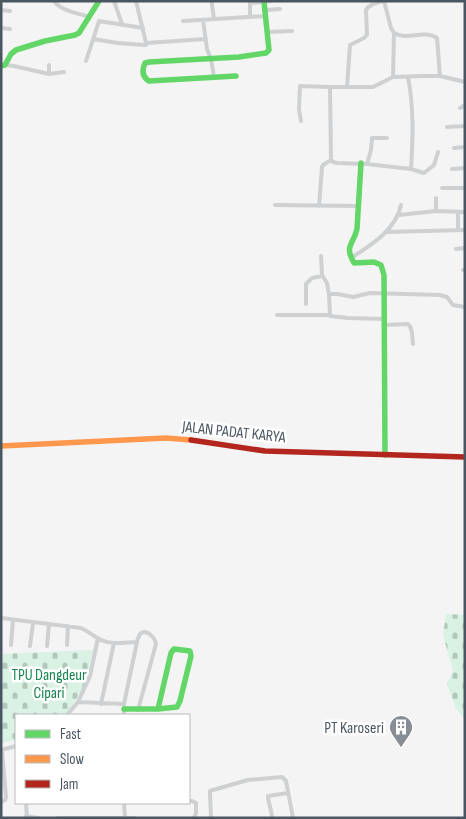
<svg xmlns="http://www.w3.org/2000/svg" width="466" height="819" font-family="'Sofia Sans Condensed',sans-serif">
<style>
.cemetery{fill:url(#cemetery-stones)}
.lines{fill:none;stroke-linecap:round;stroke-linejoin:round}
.street{stroke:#ced0d2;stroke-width:4}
.fast{stroke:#63d668;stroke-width:5.5}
.slow{stroke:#ff974d;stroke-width:5.5}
.jam{stroke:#b3261e;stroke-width:5.5}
.labels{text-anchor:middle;stroke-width:5;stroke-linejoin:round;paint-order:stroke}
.street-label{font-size:16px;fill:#4a5661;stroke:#fff}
.park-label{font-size:16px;fill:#17864f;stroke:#fff}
.poi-label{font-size:16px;fill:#4a5661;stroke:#fff;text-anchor:end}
</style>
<defs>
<pattern id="cemetery-stones" width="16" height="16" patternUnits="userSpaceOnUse" patternTransform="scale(1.25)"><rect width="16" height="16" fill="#d9f2e3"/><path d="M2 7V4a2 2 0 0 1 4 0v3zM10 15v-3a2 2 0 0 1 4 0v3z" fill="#b2c7bb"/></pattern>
</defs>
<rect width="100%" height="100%" fill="#f4f4f4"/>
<path class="cemetery" d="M446,614L465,615V720L455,707L447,684L453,671L443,635Z
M93,650L86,684L66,715H16V740L1,743V654Z"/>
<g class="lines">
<path class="street" d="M54,1C61,11 78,13 89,17
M114,1L122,24
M136,1L146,43L206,39
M212,1V5L214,19
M383,1C377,3 369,4 366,10L367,35L364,38L350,45L347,87H330L331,160L333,162L337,163L367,164L411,169L424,173L434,165L438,152
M384,1L391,28L394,33L393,77
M250,2V17
M250,3L271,1
M1,10L10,11
M266,10L280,9
M203,20L207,49L211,59L214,77
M183,21L266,16
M1,28L10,29
M268,32L292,31
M394,33C407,41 424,29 437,38L440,76
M93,39L118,43L144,45H146V43
M86,61L99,21L143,28
M5,65L14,66L49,74L64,72
M49,74V65
M408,77C414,109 413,137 411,169
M347,87H373L393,77L423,76H440L465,82
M460,108L465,105
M301,121L299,110L300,86L330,87
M447,127L465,126
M454,148L465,147
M367,164L371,150L372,138H387
M452,169L465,168
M442,188H465
M275,205L359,206
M319,206L322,167L323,165L331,160
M436,211V198
M458,212V230
M399,215L436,211L465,212
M386,232L465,230
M456,249L465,248
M321,256L322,275L327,283L329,294L330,316L348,318L385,319
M351,258C371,245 396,230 401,205
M463,270H465
M329,294H338L353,297L370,293L440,295L447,297L453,305L465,307
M306,304V284L312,278L322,276
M277,315H330
M385,325L408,324C413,328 412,337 413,344
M1,618L81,628C88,631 93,636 99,639C111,645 124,643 137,642
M11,645L13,620
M67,645L68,626
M30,646L33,623
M47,646L49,624
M78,702L124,704
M101,704L114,643
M67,715L78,702L90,676L98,638
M124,715V704L137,642C137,641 139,636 140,634C147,628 155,638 156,644L138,710
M1,750L16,746
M189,801H192L196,803V813L194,818
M1,802L5,800L6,797L2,750
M26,803L27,818
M124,803L125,818
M26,816L38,818
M57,818H135
M211,818L210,794V791L213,790L248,780L282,777L286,781L293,818
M272,818C272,810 268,803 268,796L288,793"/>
<path class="fast" d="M1,66L5,65L11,54L16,50L45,41L75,35L79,33L99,1
M236,76L149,81C142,77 142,70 145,63L149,62L239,57L266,53L269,50L264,2
M361,163L357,229C353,246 344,245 354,263L374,262L381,265L384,275L385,455
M124,709H158L177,707L180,701L191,656L190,651L174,649L171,653L158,709"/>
<path class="slow" d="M1,446L166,438L191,440"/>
<path class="jam" d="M191,440L265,451L465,457"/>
</g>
<defs>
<g id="building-pin" transform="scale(1.25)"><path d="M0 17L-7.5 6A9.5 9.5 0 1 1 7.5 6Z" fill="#868d94" stroke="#fff"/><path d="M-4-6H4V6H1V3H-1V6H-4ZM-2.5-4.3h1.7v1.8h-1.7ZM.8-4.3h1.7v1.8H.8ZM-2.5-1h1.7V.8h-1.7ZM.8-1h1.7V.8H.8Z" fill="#fff"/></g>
</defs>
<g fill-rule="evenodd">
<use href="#building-pin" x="401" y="727"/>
</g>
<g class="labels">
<g class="street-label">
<text transform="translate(234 431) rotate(6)" y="6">JALAN PADAT KARYA</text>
</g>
<g class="park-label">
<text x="49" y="680">TPU Dangdeur<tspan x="49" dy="18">Cipari</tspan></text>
</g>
<g class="poi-label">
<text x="384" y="733">PT Karoseri</text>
</g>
</g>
<rect width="466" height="819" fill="none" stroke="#4a5661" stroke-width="5"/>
<rect x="15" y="714" width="175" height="90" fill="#ffffff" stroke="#b7bbc0"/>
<rect x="25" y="730" width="25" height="8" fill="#63d668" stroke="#b7bbc0"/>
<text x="60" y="739" font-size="15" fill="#4a5661">Fast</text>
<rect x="25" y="755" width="25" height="8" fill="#ff974d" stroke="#b7bbc0"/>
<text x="60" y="764" font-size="15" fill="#4a5661">Slow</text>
<rect x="25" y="780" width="25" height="8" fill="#b3261e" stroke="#b7bbc0"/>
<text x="60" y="789" font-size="15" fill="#4a5661">Jam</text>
</svg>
